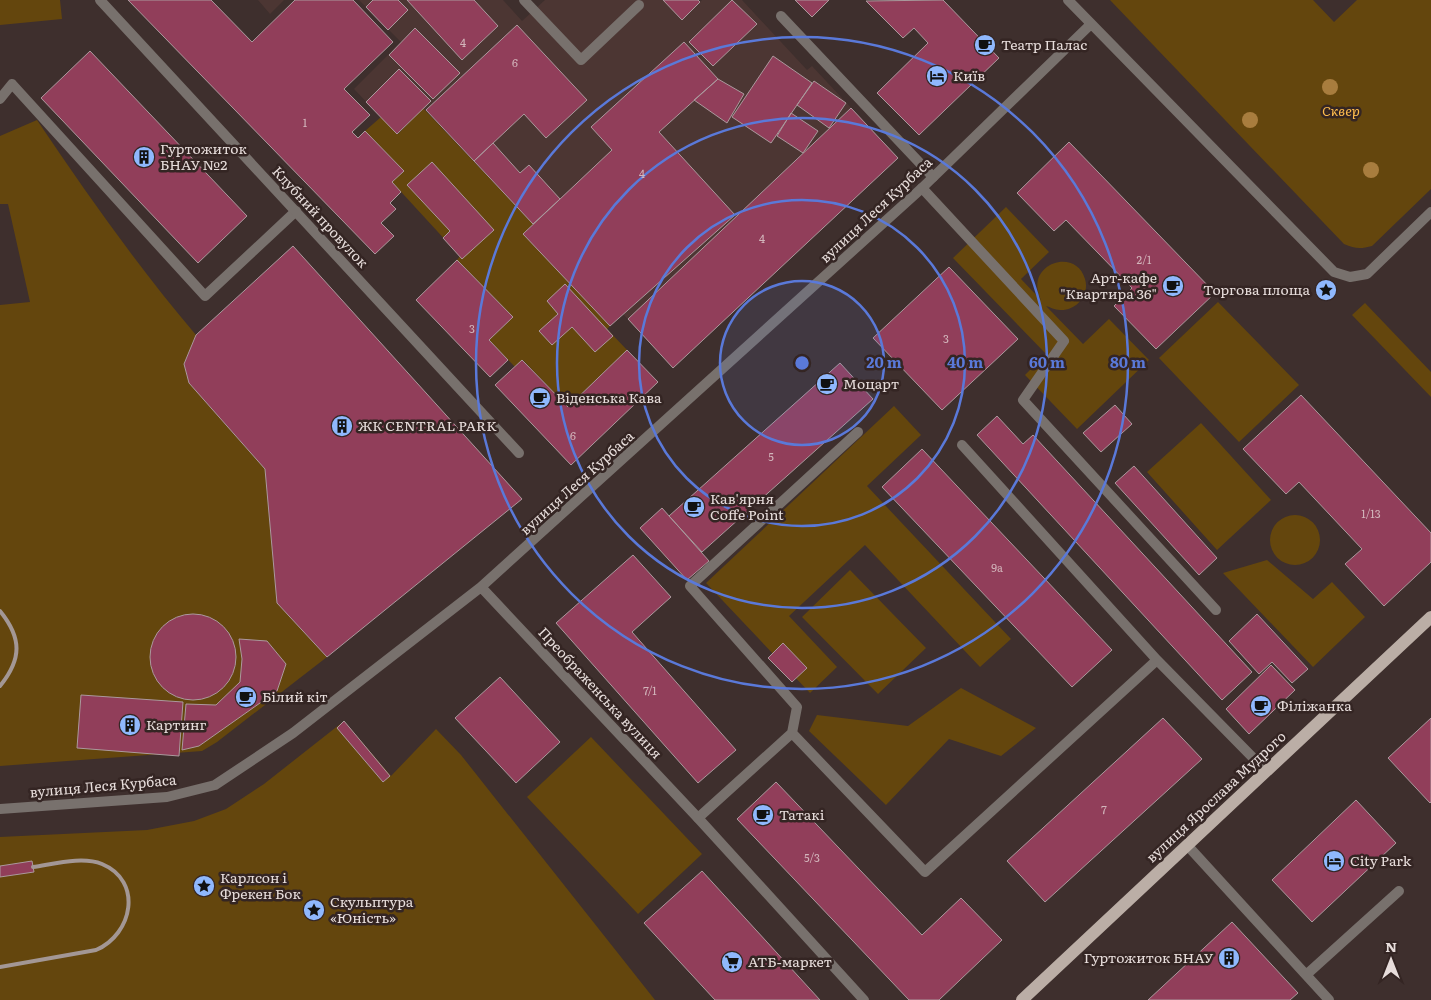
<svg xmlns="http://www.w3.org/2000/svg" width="1431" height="1000" font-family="Literata,serif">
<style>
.built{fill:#4c3633}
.green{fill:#64460d}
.building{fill:#913e5a;stroke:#ab999d}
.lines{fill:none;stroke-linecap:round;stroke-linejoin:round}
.lane{stroke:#78716d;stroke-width:10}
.street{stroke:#78716d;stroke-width:10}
.primary{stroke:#bbaea6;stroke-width:12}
.rail{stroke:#a39795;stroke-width:4}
.tree{fill:#a87d3e}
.ring{fill:none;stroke:#5a79d9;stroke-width:2.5}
.labels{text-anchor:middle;stroke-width:5;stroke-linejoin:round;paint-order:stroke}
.number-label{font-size:11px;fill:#d2b5bb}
.poi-label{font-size:14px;fill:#e7dddb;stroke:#342523;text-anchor:start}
.park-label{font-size:14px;font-style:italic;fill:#febc4c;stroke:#342523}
.street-label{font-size:14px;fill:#e7dddb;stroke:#342523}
.centre{fill:#5a79d9;stroke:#342523;stroke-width:2.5}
.ring-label{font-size:15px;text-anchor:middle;font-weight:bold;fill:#5a79d9;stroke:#342523;stroke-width:5;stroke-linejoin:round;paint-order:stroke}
</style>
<rect width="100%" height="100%" fill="#3e2f2d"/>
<path class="built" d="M258,0H284L270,14Z
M359,0H503L522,21L545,0H698L700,2L702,0H742L807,70L812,66L898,158L673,368L623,314L610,326L523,234L533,224L426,110L423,109L397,134L354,89L401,42Z"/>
<path class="green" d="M0,0H60L62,19L0,25Z
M1110,0H1313L1334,22L1357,0H1431V189L1372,246C1361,249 1355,249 1344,244Z
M423,108L533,224L523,234L610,326L607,329L627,350L568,407L523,360L515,367L489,340L513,317L457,260L460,256L392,182L404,171L365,131L381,117L398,134Z
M37,120C87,194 138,267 196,335L184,364L189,383L265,469L277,603L327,657L217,742L202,751L0,766V305L30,302L8,204H0V136Z
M1006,207L1049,252L1021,279L1041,300C1023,264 1076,246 1085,279C1090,295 1076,311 1060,310C1055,310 1050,307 1046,306L1083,344L1109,319L1149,360L1077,429L1025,375L1046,354L953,258Z
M1218,302L1299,385L1239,442L1159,358Z
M1365,303L1431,372V397L1352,315Z
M894,406L921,435L867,486L1011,639L980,667L865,545L789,616L837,667L810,693L706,583Z
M1201,423L1271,500L1217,550L1147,472Z
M1270 540a25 25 0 1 1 50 0a25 25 0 1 1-50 0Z
M1267,560L1313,599L1332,582L1365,617L1313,667L1223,573Z
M850,570L926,648L878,694L802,617Z
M961,688L1036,728L1001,756L949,739L886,805L809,731L817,715L908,726Z
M344,721L391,776L436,729L461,755L655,1000H0V837L147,830L194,821L226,809L264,784Z
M591,737L702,854L638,914L527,797Z"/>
<path class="building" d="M128,0H211L252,42L295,0H353L393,42L344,89L370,115L352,132L358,138L365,131L404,171L392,182L401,192L390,203L396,209L381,223L394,236L375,254Z
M373,0H398L408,10L388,30L366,7Z
M407,0H474L498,26L462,60Z
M663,0H698L700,2L682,20Z
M732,0L757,24L713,66L689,42Z
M795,0H829L812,17Z
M943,0L999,58L919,135L877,93L928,43L914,28L903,38L866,1Z
M517,25L587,100L546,138L524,114L474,161L426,110Z
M415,28L460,73L433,99L389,55Z
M684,42L718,79L659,132L735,215L610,326L523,234L612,150L591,127Z
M90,51L247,216L198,263L41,98Z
M773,56L812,83L771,143L732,117Z
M399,69L431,101L397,134L366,102Z
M718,79L744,94L727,123L694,100Z
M814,81L846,103L829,128L797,105Z
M851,108L898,158L673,368L628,319Z
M791,113L818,131L803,153L777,136Z
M1069,142L1215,293L1156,349L1114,306L1132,288L1066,220L1054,231L1017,193Z
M493,143L520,173L529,165L560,199L533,224L474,161Z
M432,162L494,230L462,259L443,238L450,231L407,185Z
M293,246L522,499L327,657L277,603L265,469L189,383L184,364L196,335Z
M457,260L513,317L489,340L508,360L490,377L416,300Z
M949,267L1018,339L942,410L873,338Z
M565,284L613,336L595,352L572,327L552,345L539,331L558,314L547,301Z
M627,350L658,382L571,465L495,385L522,360L568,407Z
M840,363L873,399L702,552L669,516Z
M1301,395L1431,533V562L1384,606L1345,564L1362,549L1299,482L1286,494L1243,449Z
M1115,405L1132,424L1101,452L1083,433Z
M997,416L1023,444L1033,435L1252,672L1222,700L977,435Z
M922,449L1112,650L1072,687L882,487Z
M1134,466L1217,558L1199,575L1115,483Z
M662,508L709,561L687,580L640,528Z
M633,555L671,597L632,632L736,750L698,783L556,623Z
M150 657a43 43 0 1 1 86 0a43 43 0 1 1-86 0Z
M1257,614L1308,669L1292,683L1272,662L1259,674L1229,641Z
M239,639L267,641L286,664L277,691L199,746L182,750L186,704L216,705L240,682L242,659Z
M783,643L807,668L792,682L768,658Z
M1271,665L1295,690L1249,734L1226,709Z
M500,677L560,742L516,783L455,718Z
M81,695L183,702L179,756L77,748Z
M1163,718L1202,759L1045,902L1007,861Z
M1431,718V802L1430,803L1388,758Z
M344,721L390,776L383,782L337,728Z
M776,782L922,935L961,898L1002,940L939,1000H909L737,819Z
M1356,800L1396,843L1312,922L1272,880Z
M32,861L34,872L0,877V866Z
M702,871L820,1000H715L644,923Z
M1232,922L1298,993L1290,1000H1148Z"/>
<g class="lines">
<path class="lane" d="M781,16L933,177
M0,99L12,84L205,296L296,211
M922,188L1064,341L1023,400L1216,610
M858,432L690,586L797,707L792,733L925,872L1157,660
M962,445L1157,660L1266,771
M698,818L792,733
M1187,845L1329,1000
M1306,975L1399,891"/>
<path class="street" d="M100,0L519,453
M524,0L581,60L639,5
M1068,0L1334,272L1350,277L1367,274L1431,212
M481,587L698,818L864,1000
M0,809L167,797L215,785L293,733L481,587L922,188L1091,24"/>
<path class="primary" d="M1022,1000L1431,617"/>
<path class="rail" d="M0,611C22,638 22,659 0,686
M0,967L96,950C133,934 143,881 102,864C82,856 54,864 33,867"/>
</g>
<g class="tree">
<circle cx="1330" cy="87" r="8"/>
<circle cx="1250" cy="120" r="8"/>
<circle cx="1371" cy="170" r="8"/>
</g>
<circle cx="802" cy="363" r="82" fill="#5a79d9" fill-opacity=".12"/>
<g class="ring">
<circle cx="802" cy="363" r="82"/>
<circle cx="802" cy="363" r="163"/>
<circle cx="802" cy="363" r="245"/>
<circle cx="802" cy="363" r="326"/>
</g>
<defs>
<g id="cafe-disc" transform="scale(1.125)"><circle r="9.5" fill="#8fb8fd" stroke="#342523"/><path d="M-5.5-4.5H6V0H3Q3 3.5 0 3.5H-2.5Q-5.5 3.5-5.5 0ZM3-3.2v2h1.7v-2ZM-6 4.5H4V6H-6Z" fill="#111"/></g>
<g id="hotel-disc" transform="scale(1.125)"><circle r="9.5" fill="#8fb8fd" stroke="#342523"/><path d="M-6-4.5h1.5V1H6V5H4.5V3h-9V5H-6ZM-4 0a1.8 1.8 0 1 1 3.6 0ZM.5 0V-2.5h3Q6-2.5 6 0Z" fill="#111"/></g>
<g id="building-disc" transform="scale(1.125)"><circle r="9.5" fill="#8fb8fd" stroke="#342523"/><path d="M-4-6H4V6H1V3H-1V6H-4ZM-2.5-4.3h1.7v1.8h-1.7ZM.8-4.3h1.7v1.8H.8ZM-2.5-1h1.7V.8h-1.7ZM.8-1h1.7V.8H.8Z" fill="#111"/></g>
<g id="sight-disc" transform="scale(1.125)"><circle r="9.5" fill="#8fb8fd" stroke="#342523"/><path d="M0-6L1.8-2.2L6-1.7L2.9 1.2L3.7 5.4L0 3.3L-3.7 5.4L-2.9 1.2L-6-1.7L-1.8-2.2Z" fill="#111"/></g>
<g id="supermarket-disc" transform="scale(1.125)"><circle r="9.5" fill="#8fb8fd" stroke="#342523"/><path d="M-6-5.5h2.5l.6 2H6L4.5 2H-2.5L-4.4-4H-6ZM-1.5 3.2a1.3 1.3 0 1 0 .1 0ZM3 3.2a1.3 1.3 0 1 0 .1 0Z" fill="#111"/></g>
</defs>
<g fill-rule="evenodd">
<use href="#cafe-disc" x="985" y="45"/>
<use href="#hotel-disc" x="937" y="76"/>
<use href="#building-disc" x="144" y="157"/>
<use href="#cafe-disc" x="1173" y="286"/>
<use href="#sight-disc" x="1326" y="290"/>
<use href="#cafe-disc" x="827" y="384"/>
<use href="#cafe-disc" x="540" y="398"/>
<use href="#building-disc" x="342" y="426"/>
<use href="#cafe-disc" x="694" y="507"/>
<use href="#cafe-disc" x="246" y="697"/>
<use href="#cafe-disc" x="1261" y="706"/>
<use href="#building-disc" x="130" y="725"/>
<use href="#cafe-disc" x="763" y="815"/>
<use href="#hotel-disc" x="1334" y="861"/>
<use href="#sight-disc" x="204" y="886"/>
<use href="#sight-disc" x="314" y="910"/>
<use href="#building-disc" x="1229" y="958"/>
<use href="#supermarket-disc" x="732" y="962"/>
</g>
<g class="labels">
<g class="number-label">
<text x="463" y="47">4</text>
<text x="515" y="67">6</text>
<text x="305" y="127">1</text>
<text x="642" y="178">4</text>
<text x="762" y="243">4</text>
<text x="1144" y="264">2/1</text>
<text x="472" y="333">3</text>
<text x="946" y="343">3</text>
<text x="573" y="440">6</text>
<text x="771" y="461">5</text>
<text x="1371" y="518">1/13</text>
<text x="997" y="572">9а</text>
<text x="650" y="695">7/1</text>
<text x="1104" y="814">7</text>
<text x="812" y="862">5/3</text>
</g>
<g class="poi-label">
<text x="1001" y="50">Театр Палас</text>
<text x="953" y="81">Київ</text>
<text x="160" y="154">Гуртожиток<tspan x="160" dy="16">БНАУ №2</tspan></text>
<text x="1157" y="283" text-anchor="end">Арт-кафе<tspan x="1157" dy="16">"Квартира 36"</tspan></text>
<text x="1310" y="295" text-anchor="end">Торгова площа</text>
<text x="843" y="389">Моцарт</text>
<text x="556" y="403">Віденська Кава</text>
<text x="358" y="431">ЖК CENTRAL PARK</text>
<text x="710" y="504">Кав'ярня<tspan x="710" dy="16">Coffe Point</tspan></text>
<text x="262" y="702">Білий кіт</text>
<text x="1277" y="711">Філіжанка</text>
<text x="146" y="730">Картинг</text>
<text x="779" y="820">Татакі</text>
<text x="1350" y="866">City Park</text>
<text x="220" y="883">Карлсон і<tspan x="220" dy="16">Фрекен Бок</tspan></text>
<text x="330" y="907">Скульптура<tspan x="330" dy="16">«Юність»</tspan></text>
<text x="1213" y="963" text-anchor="end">Гуртожиток БНАУ</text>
<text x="748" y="967">АТБ-маркет</text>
</g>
<g class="park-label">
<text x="1341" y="116">Сквер</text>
</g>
<g class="street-label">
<text transform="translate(876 210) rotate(-43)" y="5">вулиця Леся Курбаса</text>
<text transform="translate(320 217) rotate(47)" y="5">Клубний провулок</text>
<text transform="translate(577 483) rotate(-42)" y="5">вулиця Леся Курбаса</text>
<text transform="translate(600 693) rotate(47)" y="5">Преображенська вулиця</text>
<text transform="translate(103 786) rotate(-5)" y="5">вулиця Леся Курбаса</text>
<text transform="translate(1216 797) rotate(-43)" y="5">вулиця Ярослава Мудрого</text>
</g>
</g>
<circle cx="802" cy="363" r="8" class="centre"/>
<g class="ring-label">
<text x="884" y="368">20 m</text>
<text x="965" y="368">40 m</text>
<text x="1047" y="368">60 m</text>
<text x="1128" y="368">80 m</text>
</g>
<g transform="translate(1391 960)" stroke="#342523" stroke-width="4" paint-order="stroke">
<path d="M0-4L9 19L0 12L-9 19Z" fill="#e7dddb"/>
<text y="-8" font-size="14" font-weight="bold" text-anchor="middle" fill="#e7dddb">N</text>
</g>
</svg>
